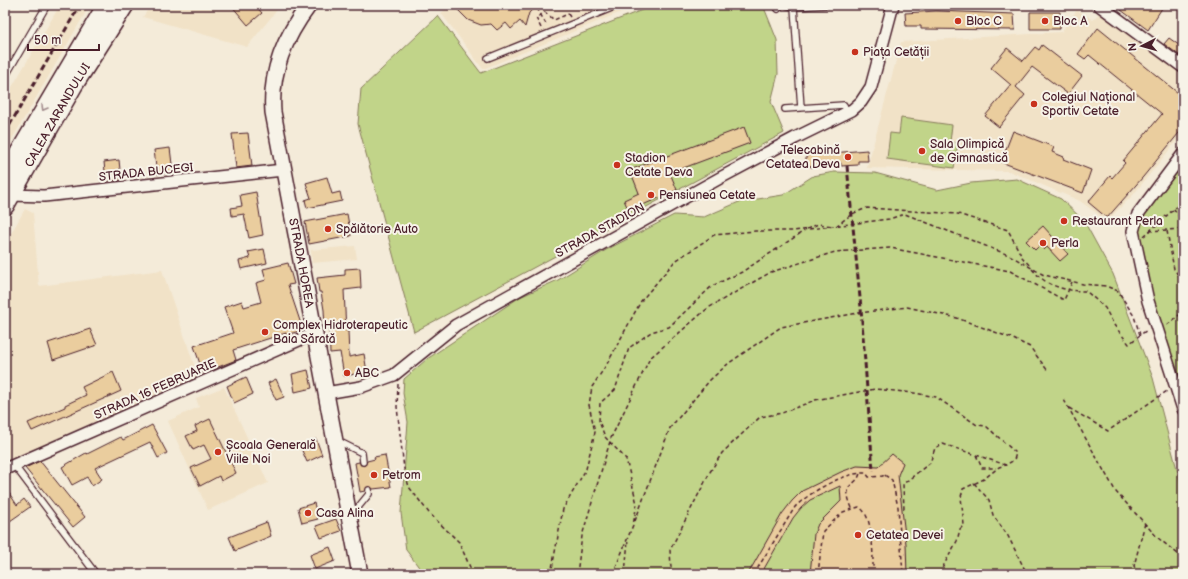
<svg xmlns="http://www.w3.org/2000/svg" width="1188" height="579" font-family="'Balsamiq Sans',sans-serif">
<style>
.built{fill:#f1e2c7}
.green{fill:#c1d489;stroke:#867a5a}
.building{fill:#eacd9e;stroke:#4a1f2b}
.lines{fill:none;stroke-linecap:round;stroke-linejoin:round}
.lane-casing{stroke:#4a1f2b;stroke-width:8}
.street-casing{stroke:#4a1f2b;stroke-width:14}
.secondary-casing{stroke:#4a1f2b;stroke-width:18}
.primary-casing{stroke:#4a1f2b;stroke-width:20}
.path{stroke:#4a1f2b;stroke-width:1.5;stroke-dasharray:4 3;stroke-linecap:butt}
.lane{stroke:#f7f3e8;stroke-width:5.5}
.street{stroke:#f7f3e8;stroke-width:11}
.secondary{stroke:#f7f3e8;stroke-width:15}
.primary{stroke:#f7f3e8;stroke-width:17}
.rail{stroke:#4a1f2b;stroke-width:3;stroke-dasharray:6 3;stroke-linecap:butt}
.oneway{stroke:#a0898a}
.poi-dot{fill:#c8321e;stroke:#f7f3e8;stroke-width:1.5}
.labels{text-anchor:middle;stroke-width:4;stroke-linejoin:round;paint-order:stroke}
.poi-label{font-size:12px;fill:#4a1f2b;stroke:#f7f3e8;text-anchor:start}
.street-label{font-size:12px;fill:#4a1f2b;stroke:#f7f3e8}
</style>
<rect width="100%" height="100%" fill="#f4ebd9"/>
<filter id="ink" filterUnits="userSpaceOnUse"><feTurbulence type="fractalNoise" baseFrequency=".025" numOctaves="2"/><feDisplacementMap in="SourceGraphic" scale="8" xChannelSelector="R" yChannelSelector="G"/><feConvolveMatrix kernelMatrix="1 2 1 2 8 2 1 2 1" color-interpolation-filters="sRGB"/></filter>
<g filter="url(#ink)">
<path class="built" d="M60,5H90L5,151V99Z
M151,5H281L247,47L143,17Z
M452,5H638L483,69L441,13Z
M1077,10L1093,20L1101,11L1183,75V133L1133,195L1107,221L1080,201L1009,171L867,168L901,42L1061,32Z
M25,209L33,213L39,286L162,270L198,376L5,462V244Z
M355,246L357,259L312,263L311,250Z
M224,387L268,483L208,510L168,421L199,407L196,398Z"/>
<path class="green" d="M655,5H763L777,40L778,74L771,102L784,133L414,332L358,124L361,89L438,16L481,73Z
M901,118L952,125L950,142L958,143L954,168L887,159L890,133L899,134Z
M1183,168V383L1179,386L1149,288L1137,237L1140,224L1145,215L1178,171Z
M834,172L875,173L937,190L971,183L1017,179L1061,199L1084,221L1113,274L1153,378L1183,492V574H424L406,550L401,513L408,422L403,393L404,379L427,359L520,297L558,280L606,250L674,215L704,217L739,202L783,195L813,176Z"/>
<path class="building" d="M231,5H255L262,13L248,25Z
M453,5H536L529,13L525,27L520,21L511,29L506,23L497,30L491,24L481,25L468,20Z
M1125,5H1141L1146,9L1149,5H1164L1148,30L1121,10Z
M936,11L1014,14L1015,30L921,29V26H906L905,13Z
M1030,12H1060V29H1030Z
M1098,28L1183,97V128L1143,177L1107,218L1088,202L1110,176L1112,178L1125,163L1123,161L1162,114L1089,55L1085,59L1078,54Z
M1169,38L1183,48V58L1164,44Z
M1042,45L1082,76L1068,94L1032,67L1016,87L1025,95L999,127L985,116L1011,85L991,68L1007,48L1023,61L1035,47L1039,50Z
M744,127L750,143L670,173L677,190L629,211L624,200L639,193L630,170Z
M1013,131L1054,147L1052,152L1064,157L1063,159L1091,170L1083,193L1001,162Z
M248,133L252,166L236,168L232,134Z
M170,148L173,172L157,174L154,150Z
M867,150L868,161H858V165L841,166V163L821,164L814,168L809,166L806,162V157L812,152L820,154Z
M119,160L121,180L106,181L104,162Z
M327,177L332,194L340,192L342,201L307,208L305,200L311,198L306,183Z
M256,192L263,235L249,238L244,214L232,216L231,208L242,206L240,195Z
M347,214L351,236L309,244L305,222Z
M1043,226L1068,254L1060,261L1047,247L1044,250L1040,245L1035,250L1026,241Z
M264,249L267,263L241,269L239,261L250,258L248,252Z
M288,263L294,284L288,285L303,330L286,335V333L233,350L236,360L203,373L194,346L233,333L224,307L242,301L244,307L261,302L256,283L266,280L263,269Z
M360,268L361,288L344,290L346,331H348L349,357L364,354L367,372L344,376L340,352L330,353L329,327L325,328L324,310L321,292H319L317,278L345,275V269Z
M90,329L97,345L53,360L48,343Z
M308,370L312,388L295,392L292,374Z
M113,372L121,391L32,431L28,423L65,407V405L86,395L82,387Z
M246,377L253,394L234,403L227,386Z
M276,379L284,397L276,400L268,383Z
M210,419L236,473L221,481L219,476L200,486L191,468L211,459L204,445L193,450L186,436L197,431L195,426Z
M152,425L167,453L158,458L150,442L95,468L102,479L92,486L87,477L72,485L62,467L86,453L87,454L121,437L123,440Z
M316,439L322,455L307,462L300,446Z
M892,454L903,463L898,475L906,544L907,574H810L814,534L818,524L841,501L840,486L810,500L801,508L793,518L761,574H748L782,514L792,501L802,491L841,472L857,466L878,467Z
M385,455L391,487L373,489L369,486L365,491L360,492L355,463L359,462L364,466L367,461L375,459L374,457Z
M40,461L85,517L73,527L25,468Z
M5,487L17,505L24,499L30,507L10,521L5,514Z
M314,503L318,519L302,523L298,508Z
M336,519L341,531L321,538L316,526Z
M267,522L271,536L235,551L229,537Z
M330,547L335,561L315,569L310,555Z"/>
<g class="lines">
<g class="lane-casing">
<path id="lane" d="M786,5L794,7L825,5
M794,7L801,108
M778,9L781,5
M488,58L619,5
M5,77L47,5
M785,109L844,105L847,112
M338,441L362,453L363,462
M14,465L96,574
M351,516L369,494V490"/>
</g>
<g class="street-casing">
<path id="street" d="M1099,5L1183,67
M1183,154L1138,214L1133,231L1148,301L1183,409
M11,195L44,196L283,170
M326,393L361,387L394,375L456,325L720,178L795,138L852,110L861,102L871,87L893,5
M5,469L315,333"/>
</g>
<g class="secondary-casing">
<g id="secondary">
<path id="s1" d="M309,5C285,37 270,71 273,112L360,574"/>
</g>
</g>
<g class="primary-casing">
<g id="primary">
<path d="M5,176L106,5"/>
<path id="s2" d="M5,206L74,85L125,5"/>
</g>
</g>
<path class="path" d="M537,8L547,26
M541,28L536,18L545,12L554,20L568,14L570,17
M1174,209L1183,222
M836,226L852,214L867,208L958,214L1008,230L1022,257L1030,266
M807,229L818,224L832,226
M1149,231L1183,229
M1167,231L1174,269L1183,282
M1144,236L1183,201
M1032,269C1046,286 1064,291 1086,291L1105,308L1114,325L1129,344L1140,335
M1167,325L1183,312
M398,384L397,407L404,469L409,487L429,513L459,542L473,574
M1064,400L1116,492L1158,538L1183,558
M1069,408L1108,431L1167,391
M976,455L982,468H996
M974,483L989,500L993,515L1008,536L1027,574
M852,508C840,480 857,488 860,473
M635,521L670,428L710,380L729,363L781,327L858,313L907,307L957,318L1011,338L1030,347L1048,371
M551,574L563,509L586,469L595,432L589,405L592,387L607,364L641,301L675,261L714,235L755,231H794L889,219L905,214L1011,256L1044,275L1083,284L1106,286L1118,291L1134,316L1140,335L1147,330
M577,574L582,536L611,438L650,358L708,308L771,272L835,252L890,248L1010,271L1064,300L1072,282
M613,574L633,525L637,504L626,459L605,437L599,421L600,403L615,390L629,348L651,332L669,327L712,286L742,272L804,231
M625,574L628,540
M668,574L671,568L670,550L710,472L722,453L760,417L782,413L815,400L875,389L914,393L936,397L977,425L986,426L1016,453L1014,460L1006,465L943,444L935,448L930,463L903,484L904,510
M754,574L795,507C810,492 844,472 866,473L869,477L883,476V474L892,480L898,507L903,574
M818,574L823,531L843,512L859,507C874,515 873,558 873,574
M939,574L957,541L960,529L964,525L961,497L963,489L984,479L999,467L1006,465
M1138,574L1134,566L1145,523"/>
<use href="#lane" class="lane"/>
<use href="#street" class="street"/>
<use href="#secondary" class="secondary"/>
<use href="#primary" class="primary"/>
<path class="rail" d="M5,133L80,5
M847,166L861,308L873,471"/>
</g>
<defs><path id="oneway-chevron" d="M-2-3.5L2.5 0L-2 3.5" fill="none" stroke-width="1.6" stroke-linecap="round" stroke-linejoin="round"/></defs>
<use class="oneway" href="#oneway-chevron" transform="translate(44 108) rotate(120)"/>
</g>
<g class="poi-dot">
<circle cx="958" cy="21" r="4"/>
<circle cx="1045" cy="21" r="4"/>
<circle cx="855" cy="52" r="4"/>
<circle cx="1034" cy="104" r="4"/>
<circle cx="922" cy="151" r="4"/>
<circle cx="848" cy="157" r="4"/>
<circle cx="617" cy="165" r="4"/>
<circle cx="651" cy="195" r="4"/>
<circle cx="1064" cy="221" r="4"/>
<circle cx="328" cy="229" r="4"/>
<circle cx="1043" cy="243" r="4"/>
<circle cx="265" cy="332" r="4"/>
<circle cx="347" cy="373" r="4"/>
<circle cx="218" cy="452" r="4"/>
<circle cx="374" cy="475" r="4"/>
<circle cx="308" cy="513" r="4"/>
<circle cx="858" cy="535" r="4"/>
</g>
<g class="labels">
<g class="poi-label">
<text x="966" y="25">Bloc C</text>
<text x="1053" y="25">Bloc A</text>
<text x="863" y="56">Piața Cetății</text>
<text x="1042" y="101">Colegiul Național<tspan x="1042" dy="14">Sportiv Cetate</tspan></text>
<text x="930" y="148">Sala Olimpică<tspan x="930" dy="14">de Gimnastică</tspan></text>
<text x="840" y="154" text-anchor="end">Telecabină<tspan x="840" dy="14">Cetatea Deva</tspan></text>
<text x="625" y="162">Stadion<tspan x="625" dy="14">Cetate Deva</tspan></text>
<text x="659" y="199">Pensiunea Cetate</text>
<text x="1072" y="225">Restaurant Perla</text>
<text x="336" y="233">Spălătorie Auto</text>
<text x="1051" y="247">Perla</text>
<text x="273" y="329">Complex Hidroterapeutic<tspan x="273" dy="14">Baia Sărată</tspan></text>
<text x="355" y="377">ABC</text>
<text x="226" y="449">Școala Generală<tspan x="226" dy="14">Viile Noi</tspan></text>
<text x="382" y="479">Petrom</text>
<text x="316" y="517">Casa Alina</text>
<text x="866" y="539">Cetatea Devei</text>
</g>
<g class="street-label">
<text dy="4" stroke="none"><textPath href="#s2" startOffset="105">CALEA ZARANDULUI</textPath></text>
<text transform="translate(146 172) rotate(-6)" y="4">STRADA BUCEGI</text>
<text transform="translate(600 230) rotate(-29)" y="4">STRADA STADION</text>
<text dy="4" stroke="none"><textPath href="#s1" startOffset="269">STRADA HOREA</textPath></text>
<text transform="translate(155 389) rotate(-24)" y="4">STRADA 16 FEBRUARIE</text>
</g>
</g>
<rect width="1188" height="579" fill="none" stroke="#f7f3e8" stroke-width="20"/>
<rect x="10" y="10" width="1168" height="559" fill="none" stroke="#4a1f2b" stroke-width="1.5" filter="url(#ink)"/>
<g transform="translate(1142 46) rotate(264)" stroke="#f7f3e8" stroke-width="3" paint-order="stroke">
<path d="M0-3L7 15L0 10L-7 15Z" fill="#4a1f2b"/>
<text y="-6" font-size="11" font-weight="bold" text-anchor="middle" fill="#4a1f2b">N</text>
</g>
<path d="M28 44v6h71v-6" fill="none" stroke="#4a1f2b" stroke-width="2"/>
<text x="34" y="44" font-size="12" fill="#4a1f2b" stroke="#f7f3e8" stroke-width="3" paint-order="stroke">50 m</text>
</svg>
